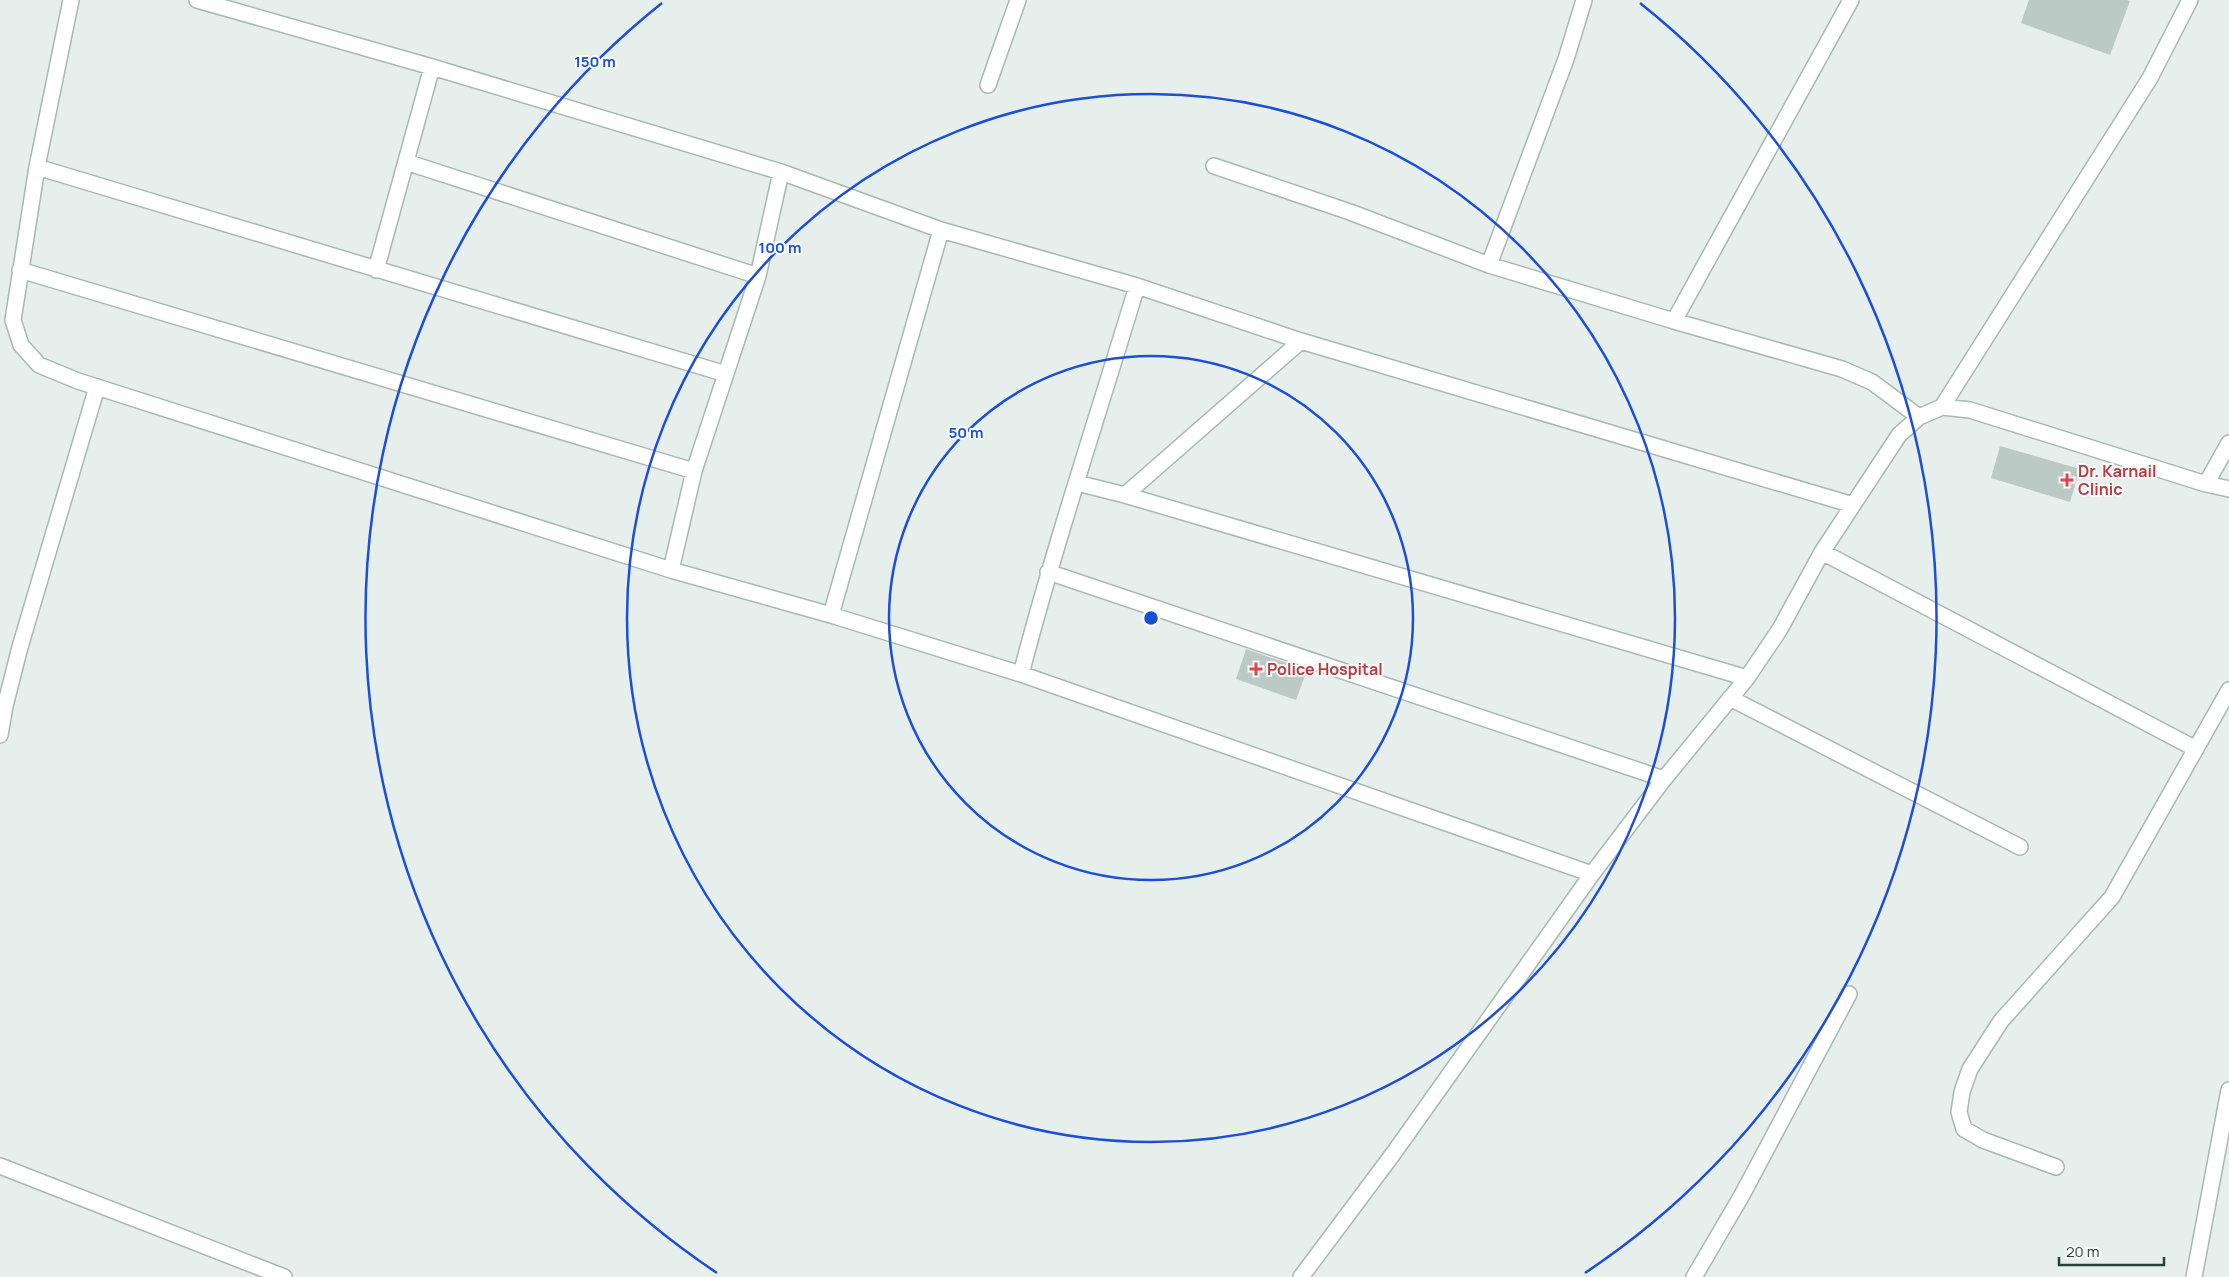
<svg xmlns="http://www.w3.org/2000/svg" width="2229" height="1277" font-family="Manrope,sans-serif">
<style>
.building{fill:#bbcac4}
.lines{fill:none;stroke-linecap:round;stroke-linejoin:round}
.lane-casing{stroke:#a8b8b2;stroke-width:18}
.street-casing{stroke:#a8b8b2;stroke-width:18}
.lane{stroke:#fff;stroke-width:15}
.street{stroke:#fff;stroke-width:15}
.ring{fill:none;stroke:#1d4ed8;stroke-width:2.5}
.health-dot{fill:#e0444e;stroke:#f7fbf9;stroke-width:2}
.labels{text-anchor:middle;stroke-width:4;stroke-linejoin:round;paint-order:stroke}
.health-label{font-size:16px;font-weight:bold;fill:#be3a42;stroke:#f7fbf9;text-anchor:start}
.centre{fill:#1d4ed8;stroke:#f7fbf9;stroke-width:2.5}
.ring-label{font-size:15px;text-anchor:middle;font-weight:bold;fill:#1d4ed8;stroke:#f7fbf9;stroke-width:4;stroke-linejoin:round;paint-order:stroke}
</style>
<rect width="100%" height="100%" fill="#e6efeb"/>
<path class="building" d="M2029,0H2127L2130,1L2110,55L2021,23Z
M2000,446L2080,469L2070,502L1991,478Z
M1246,649L1307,670L1296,700L1236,679Z"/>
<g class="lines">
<g class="lane-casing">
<path id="lane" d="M0,735L5,706L20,647L97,387
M0,1166L284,1277"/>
</g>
<g class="street-casing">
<path id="street" d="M71,0L37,167L13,320L21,345L39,365L78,381L671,570L831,615L1021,674L1592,874
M197,0L432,67L781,172L941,230L1137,286L1301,341L1853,505
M1851,0L1674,321L1842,369L1872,382L1919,417
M988,85L1018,0
M406,162L758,276
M1214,166L1350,212L1489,265L1674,321
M37,167L726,374
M1489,265L1566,59L1584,0
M20,270L694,471
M376,270L432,67
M1942,407L2150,78L2190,0
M1077,483L1125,495L1747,678
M2206,484L2229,443
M1125,495L1301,341
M1822,552L2196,749
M671,570L694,471L758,276L781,172
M1048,572L1664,779
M831,615L941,230
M1021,674C1055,544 1098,415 1137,286
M1730,698L2020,847
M2056,1167L1983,1140L1964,1129L1959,1112L1962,1092L1970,1069L2001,1021L2112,897L2229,690
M1301,1277L1393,1154L1592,874L1664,779L1747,678L1780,629L1822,552L1899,435L1919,417L1942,407L1970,410L2206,484L2229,489
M1694,1277L1742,1195L1849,994
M2194,1277L2229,1090"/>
</g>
<use href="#lane" class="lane"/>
<use href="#street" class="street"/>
</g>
<g class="ring">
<circle cx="1151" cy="618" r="262"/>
<circle cx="1151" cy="618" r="524"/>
<path d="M717 1273A786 786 0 0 1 662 3M1640 3A786 786 0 0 1 1585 1273"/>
</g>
<g class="health-dot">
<path d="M2064.5 472.5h5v5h5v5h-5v5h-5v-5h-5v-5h5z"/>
<path d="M1253.5 661.5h5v5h5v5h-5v5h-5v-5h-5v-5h5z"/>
</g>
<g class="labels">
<g class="health-label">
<text x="2078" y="477">Dr. Karnail<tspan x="2078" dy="18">Clinic</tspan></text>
<text x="1267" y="675">Police Hospital</text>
</g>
</g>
<circle cx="1151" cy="618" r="8" class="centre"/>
<g class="ring-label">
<text x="595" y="67">150 m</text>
<text x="780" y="253">100 m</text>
<text x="966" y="438">50 m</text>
</g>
<path d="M2059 1257v8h105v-8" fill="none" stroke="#24423a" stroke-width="2.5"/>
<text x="2066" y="1257" font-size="15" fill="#24423a" stroke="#f7fbf9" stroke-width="4" paint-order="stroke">20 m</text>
</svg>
